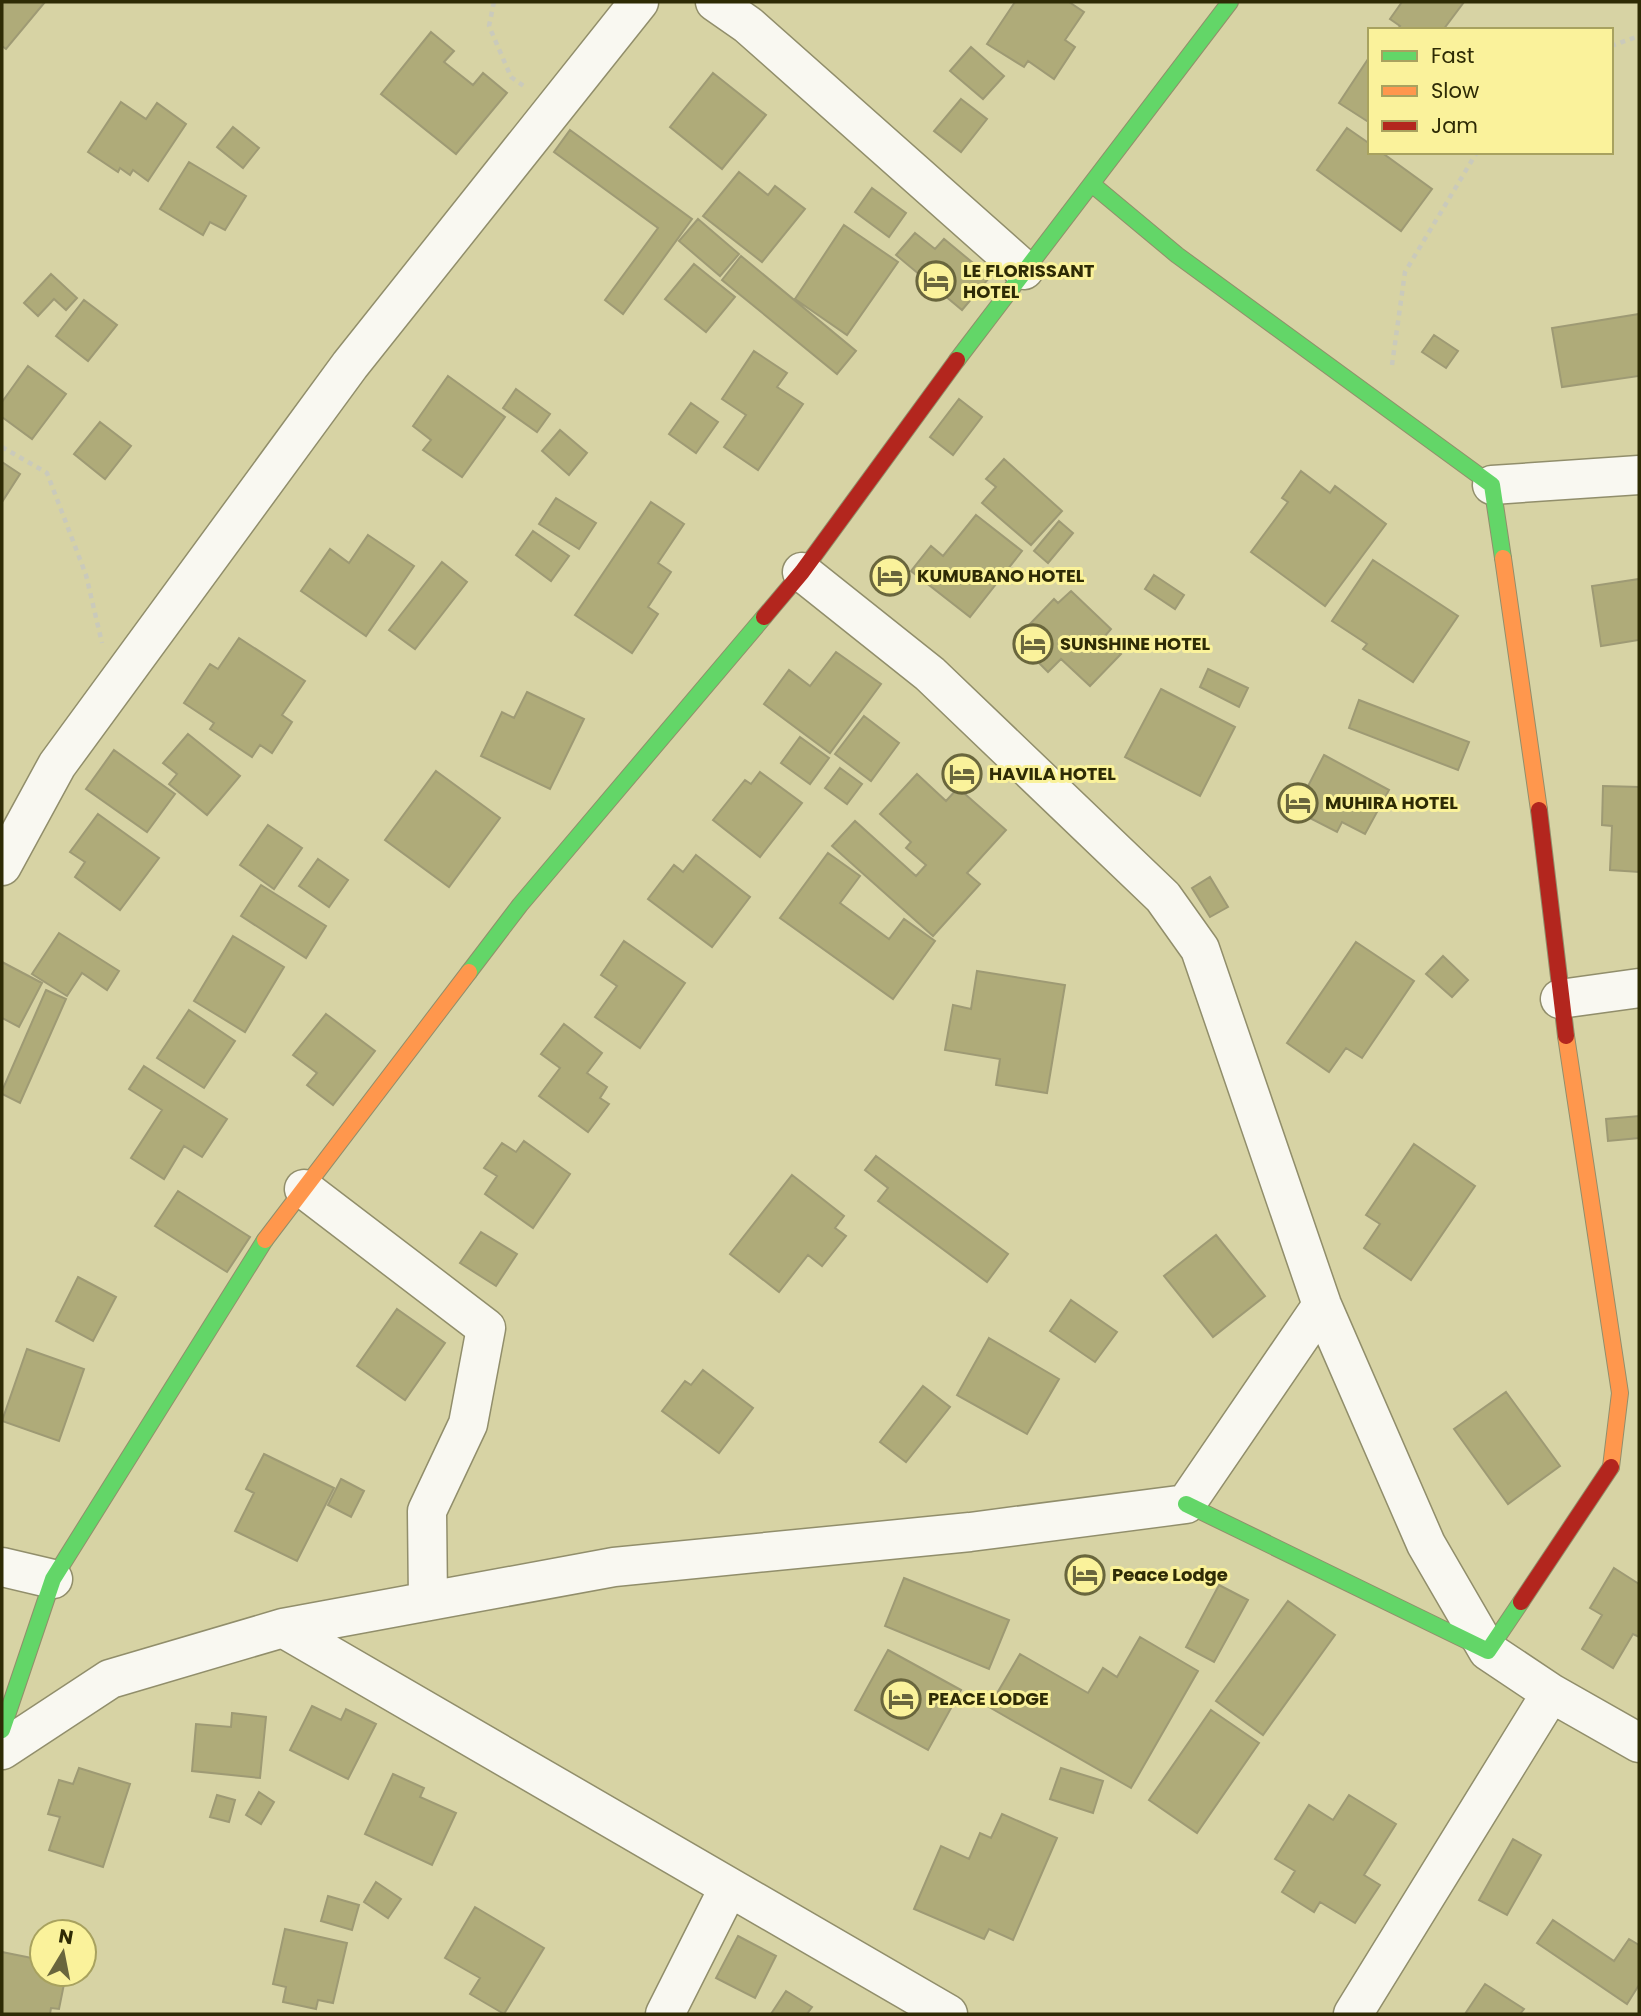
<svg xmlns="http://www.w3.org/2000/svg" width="1641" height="2016" font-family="Poppins,sans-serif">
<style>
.building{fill:#afab79;stroke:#9e9a74;stroke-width:2}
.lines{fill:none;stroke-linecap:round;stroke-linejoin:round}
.street-casing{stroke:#918e6b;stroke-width:41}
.fast-casing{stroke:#918e6b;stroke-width:18}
.slow-casing{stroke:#918e6b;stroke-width:18}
.jam-casing{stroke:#918e6b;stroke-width:18}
.path{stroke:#cacabb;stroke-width:4.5;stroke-dasharray:5 5;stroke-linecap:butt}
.street{stroke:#f9f8f1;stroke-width:38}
.fast{stroke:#63d668;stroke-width:16}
.slow{stroke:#ff974d;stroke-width:16}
.jam{stroke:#b3261e;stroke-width:16}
.labels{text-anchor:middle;stroke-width:6;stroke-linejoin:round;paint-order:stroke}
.poi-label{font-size:18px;font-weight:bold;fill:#2e2b05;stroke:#faf29b;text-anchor:start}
</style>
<rect width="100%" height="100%" fill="#d7d3a4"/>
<path class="building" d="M2,2H45L6,49L2,46Z
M1015,2H1069L1084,12L1065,40L1075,47L1054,79L1028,61L1024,67L987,44Z
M1402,2H1464L1443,30H1397L1400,26L1390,19Z
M431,32L454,51L444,62L473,85L483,73L507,93L456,154L381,94Z
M971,47L1004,76L983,99L950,71Z
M1370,56V123L1339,103Z
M713,73L766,115L722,169L670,127Z
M961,99L987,119L961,152L934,131Z
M121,102L146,119L157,103L186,124L148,181L133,170L130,175L120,168L118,172L88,152Z
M233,127L259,148L243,168L217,147Z
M1347,128L1370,144V152H1381L1432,189L1401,231L1317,170Z
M570,130L692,219L623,314L605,300L658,228L554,152Z
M189,162L246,196L225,230L210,222L203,235L160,209Z
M739,172L768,195L775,186L805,209L762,262L703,216Z
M872,188L906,213L889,237L855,212Z
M698,219L739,254L720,276L679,241Z
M844,225L898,262L847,335L795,299Z
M915,233L935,249L944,239L990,277L962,310L896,255Z
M741,256L856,351L837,374L722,280Z
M694,264L735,297L706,332L665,299Z
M51,274L77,298L66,310L54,299L38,316L24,303Z
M84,300L117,325L88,361L56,336Z
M1639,314V376L1562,387L1552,328Z
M1434,335L1458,351L1446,368L1422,352Z
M754,351L787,373L777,387L803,404L758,470L724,447L746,415L722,399Z
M28,366L66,394L32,439L2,417V402Z
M448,376L505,417L462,477L423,450L431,440L413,426Z
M516,389L550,414L537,432L503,408Z
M959,399L982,417L953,455L930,437Z
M691,403L718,422L696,453L669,434Z
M100,422L131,446L105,479L74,454Z
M560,430L587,453L569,475L542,451Z
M1004,459L1062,511L1031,545L982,503L996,487L986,479Z
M2,462L20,474L2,502Z
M1301,471L1330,493L1335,486L1386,524L1325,606L1251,552L1288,502L1282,498Z
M556,498L596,523L579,549L539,524Z
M651,502L684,524L658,563L671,572L648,607L658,614L632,653L575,615Z
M976,515L1022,551L970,617L911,571L931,546L943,556Z
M1059,521L1073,533L1048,563L1034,551Z
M533,531L569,556L551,581L516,555Z
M368,535L414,566L366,636L301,591L330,549L349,563Z
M1373,560L1458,616L1413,682L1363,649L1367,644L1332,621Z
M442,562L467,582L415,649L389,630Z
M1154,575L1184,595L1175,609L1145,589Z
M1639,579V640L1601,646L1592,586Z
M1071,591L1111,629L1104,637L1121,654L1090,686L1061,659L1048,672L1028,652L1041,638L1028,626L1054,599L1058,603Z
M239,638L305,681L282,715L292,722L272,753L260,745L252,757L210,729L214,723L184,703L210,664L218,669Z
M836,652L881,684L830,753L764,704L789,670L810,686Z
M1208,669L1248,688L1239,707L1200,687Z
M1161,689L1235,727L1200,796L1125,757Z
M527,692L584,719L550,789L481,756L502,712L514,718Z
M1359,700L1469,742L1458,770L1349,728Z
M864,716L899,743L871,781L835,754Z
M188,734L240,776L207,815L169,784L177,774L163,763Z
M800,737L829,758L810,784L781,763Z
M114,750L175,794L147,832L86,789Z
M1324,755L1389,790L1365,834L1342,822L1337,832L1304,815L1311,801L1303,796Z
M840,768L862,784L847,804L825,788Z
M436,771L500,818L449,887L385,840Z
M760,772L802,803L760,857L713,820L745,780L751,784Z
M917,774L946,801L958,788L1006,830L967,873L980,884L933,936L832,846L855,821L916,876L926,865L906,848L911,842L880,814Z
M1603,786L1639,787V872L1610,870L1612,826L1602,825Z
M98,814L159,858L120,910L75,877L85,862L70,852Z
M268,825L302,848L274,889L240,865Z
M828,853L860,876L840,903L889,939L904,919L935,941L893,999L780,918Z
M696,855L750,897L712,947L648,899L674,865L683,872Z
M318,859L348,880L329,907L299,886Z
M1210,877L1228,907L1210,917L1192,888Z
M261,885L326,926L306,958L241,916Z
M59,933L119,971L107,990L82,973L67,996L32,974Z
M233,936L284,967L245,1032L194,1001Z
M624,941L685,983L640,1048L595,1017L617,986L601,975Z
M1356,942L1414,981L1362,1058L1346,1048L1329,1072L1287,1043Z
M1443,956L1468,980L1452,997L1426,974Z
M2,962L42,983L19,1027L2,1018Z
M977,971L1065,985L1047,1093L996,1085L1000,1059L945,1050L953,1005L971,1009Z
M46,990L66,999L20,1103L2,1094V1091Z
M189,1010L235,1041L204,1088L157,1058Z
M326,1014L375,1051L333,1105L307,1085L317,1073L293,1055Z
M564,1024L602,1053L587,1073L607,1087L600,1098L609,1104L588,1132L539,1096L560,1068L541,1054Z
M144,1066L227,1119L202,1157L184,1146L164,1179L131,1158L162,1110L129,1089Z
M1639,1116V1138L1608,1141L1606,1119Z
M524,1141L570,1174L533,1228L485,1194L497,1176L484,1168L502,1143L516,1152Z
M1414,1144L1475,1186L1411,1280L1364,1248L1380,1224L1366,1215Z
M876,1156L1008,1254L987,1282L878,1201L888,1188L865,1170Z
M792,1175L844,1216L835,1228L846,1236L822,1266L808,1255L779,1292L730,1254Z
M178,1191L250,1237L227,1272L155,1226Z
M481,1232L517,1254L496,1286L460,1263Z
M1216,1235L1265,1296L1213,1337L1164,1276Z
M78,1277L116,1297L93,1341L56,1321Z
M1071,1300L1117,1332L1095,1362L1050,1331Z
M397,1309L445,1343L405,1400L357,1366Z
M989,1338L1059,1379L1027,1434L957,1395Z
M27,1349L84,1369L59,1441L2,1421Z
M703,1370L753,1408L719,1453L662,1411L685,1381L691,1385Z
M923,1386L950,1407L906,1462L880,1442Z
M1506,1392L1560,1466L1508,1504L1454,1429Z
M264,1454L334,1488L297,1561L235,1531L254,1493L246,1489Z
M341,1479L364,1491L351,1517L328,1505Z
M1614,1568L1639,1584V1637L1633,1634L1613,1668L1582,1649L1602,1615L1590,1608Z
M904,1578L1009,1620L989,1669L885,1626Z
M1219,1585L1248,1600L1214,1662L1186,1647Z
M1288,1601L1335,1635L1263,1735L1216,1701Z
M1140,1637L1198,1671L1131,1788L989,1707L1020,1654L1088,1693L1103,1668L1117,1677Z
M888,1650L961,1690L928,1750L855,1710Z
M312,1706L341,1720L346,1709L376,1724L348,1779L290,1750Z
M1211,1710L1259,1743L1197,1833L1149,1800Z
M232,1713L266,1717L260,1778L192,1771L196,1724L231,1727Z
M79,1768L130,1784L103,1867L49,1850L60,1817L48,1814L59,1780L73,1784Z
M1061,1768L1103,1781L1093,1813L1050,1799Z
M393,1774L424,1788L420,1797L456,1813L432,1865L365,1834Z
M259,1792L274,1802L261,1824L246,1815Z
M217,1795L235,1800L229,1822L210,1817Z
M1349,1795L1396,1824L1364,1875L1380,1885L1355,1923L1320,1902L1314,1912L1282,1892L1295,1871L1275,1859L1309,1805L1333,1820Z
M1002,1814L1057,1838L1013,1940L989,1929L984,1939L914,1909L941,1846L969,1859L980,1833L991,1838Z
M1513,1839L1541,1855L1507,1915L1479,1900Z
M376,1882L401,1899L388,1918L364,1902Z
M328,1896L359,1905L352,1930L321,1921Z
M475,1907L544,1948L504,2014L470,1994L480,1978L445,1958Z
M1553,1920L1614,1961L1629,1939L1639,1945V1985L1627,2004L1537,1943Z
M285,1929L347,1943L333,2003L318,2000L316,2009L283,2002L286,1987L273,1984Z
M738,1936L776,1956L755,1998L716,1978Z
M2,1952L42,1960V1974H66L59,2009L51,2008L50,2014H2Z
M1485,1984L1524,2009L1520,2014H1465Z
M786,1991L812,2007L807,2014H771Z"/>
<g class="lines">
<g class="street-casing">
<path id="street" d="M715,2L748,25L1024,270
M1492,485L1639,475
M802,572L930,674L1163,897L1200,949L1322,1305L1426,1544L1488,1651L1551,1693L1639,1743
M2,866L57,765L350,365L639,2
M1560,999L1639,988
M304,1189L486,1328L468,1424L427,1511L428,1601
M2,1567L53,1579
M283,1628L948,2014
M2,1750L110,1679L283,1628L614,1567L970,1532L1186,1504L1322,1305
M665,2014L729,1887
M1353,2014L1551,1693"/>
</g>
<g class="fast-casing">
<path id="fast" d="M1093,185L1177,255L1492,485L1503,558
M957,360L1230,2
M469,972L520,905L764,617
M1186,1504L1488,1651L1521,1602
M2,1730L53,1579L265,1240"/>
</g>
<g class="slow-casing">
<path id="slow" d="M1503,558L1539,810
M1566,1036L1620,1393L1611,1467
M265,1240L469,972"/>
</g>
<g class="jam-casing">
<path id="jam" d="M764,617L802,572L957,360
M1539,810L1566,1036
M1521,1602L1611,1467"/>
</g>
<path class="path" d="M494,2L489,26L511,77L525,87
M1611,46L1639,36
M1392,365L1405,272L1477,152
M2,447L47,473L86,575L102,643"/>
<use href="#street" class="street"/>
<use href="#fast" class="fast"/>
<use href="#slow" class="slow"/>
<use href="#jam" class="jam"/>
</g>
<defs>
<g id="hotel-ring" transform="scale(2.0125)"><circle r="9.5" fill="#faf29b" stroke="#69663d" stroke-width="1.5"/><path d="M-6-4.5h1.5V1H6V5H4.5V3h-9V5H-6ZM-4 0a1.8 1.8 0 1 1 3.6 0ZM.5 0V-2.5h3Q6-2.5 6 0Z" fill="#69663d"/></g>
</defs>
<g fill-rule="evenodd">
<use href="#hotel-ring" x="936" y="281"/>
<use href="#hotel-ring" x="890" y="576"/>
<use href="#hotel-ring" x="1033" y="644"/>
<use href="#hotel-ring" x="962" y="774"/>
<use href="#hotel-ring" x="1298" y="803"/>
<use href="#hotel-ring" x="1085" y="1575"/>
<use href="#hotel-ring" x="901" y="1699"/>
</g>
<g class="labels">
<g class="poi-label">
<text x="963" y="277">LE FLORISSANT<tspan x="963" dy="21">HOTEL</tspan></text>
<text x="917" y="582">KUMUBANO HOTEL</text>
<text x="1060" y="650">SUNSHINE HOTEL</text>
<text x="989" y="780">HAVILA HOTEL</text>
<text x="1325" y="809">MUHIRA HOTEL</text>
<text x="1112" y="1581">Peace Lodge</text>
<text x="928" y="1705">PEACE LODGE</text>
</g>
</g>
<rect width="1641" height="2016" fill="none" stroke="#2e2b05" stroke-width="7"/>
<rect x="1368" y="28" width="245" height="126" fill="#faf29b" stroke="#a8a25f" stroke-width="2"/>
<rect x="1382" y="51" width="35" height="10" fill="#63d668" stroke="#a8a25f" stroke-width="2"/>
<text x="1431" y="63" font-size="21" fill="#2e2b05">Fast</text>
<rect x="1382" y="86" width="35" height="10" fill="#ff974d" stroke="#a8a25f" stroke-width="2"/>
<text x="1431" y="98" font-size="21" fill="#2e2b05">Slow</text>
<rect x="1382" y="121" width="35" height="10" fill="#b3261e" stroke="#a8a25f" stroke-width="2"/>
<text x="1431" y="133" font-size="21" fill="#2e2b05">Jam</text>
<g transform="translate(63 1953) rotate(10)"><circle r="33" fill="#faf29b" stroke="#a8a25f" stroke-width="2"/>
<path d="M0-5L12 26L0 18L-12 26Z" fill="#69663d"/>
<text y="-10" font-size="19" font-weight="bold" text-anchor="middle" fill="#2e2b05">N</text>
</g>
</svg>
